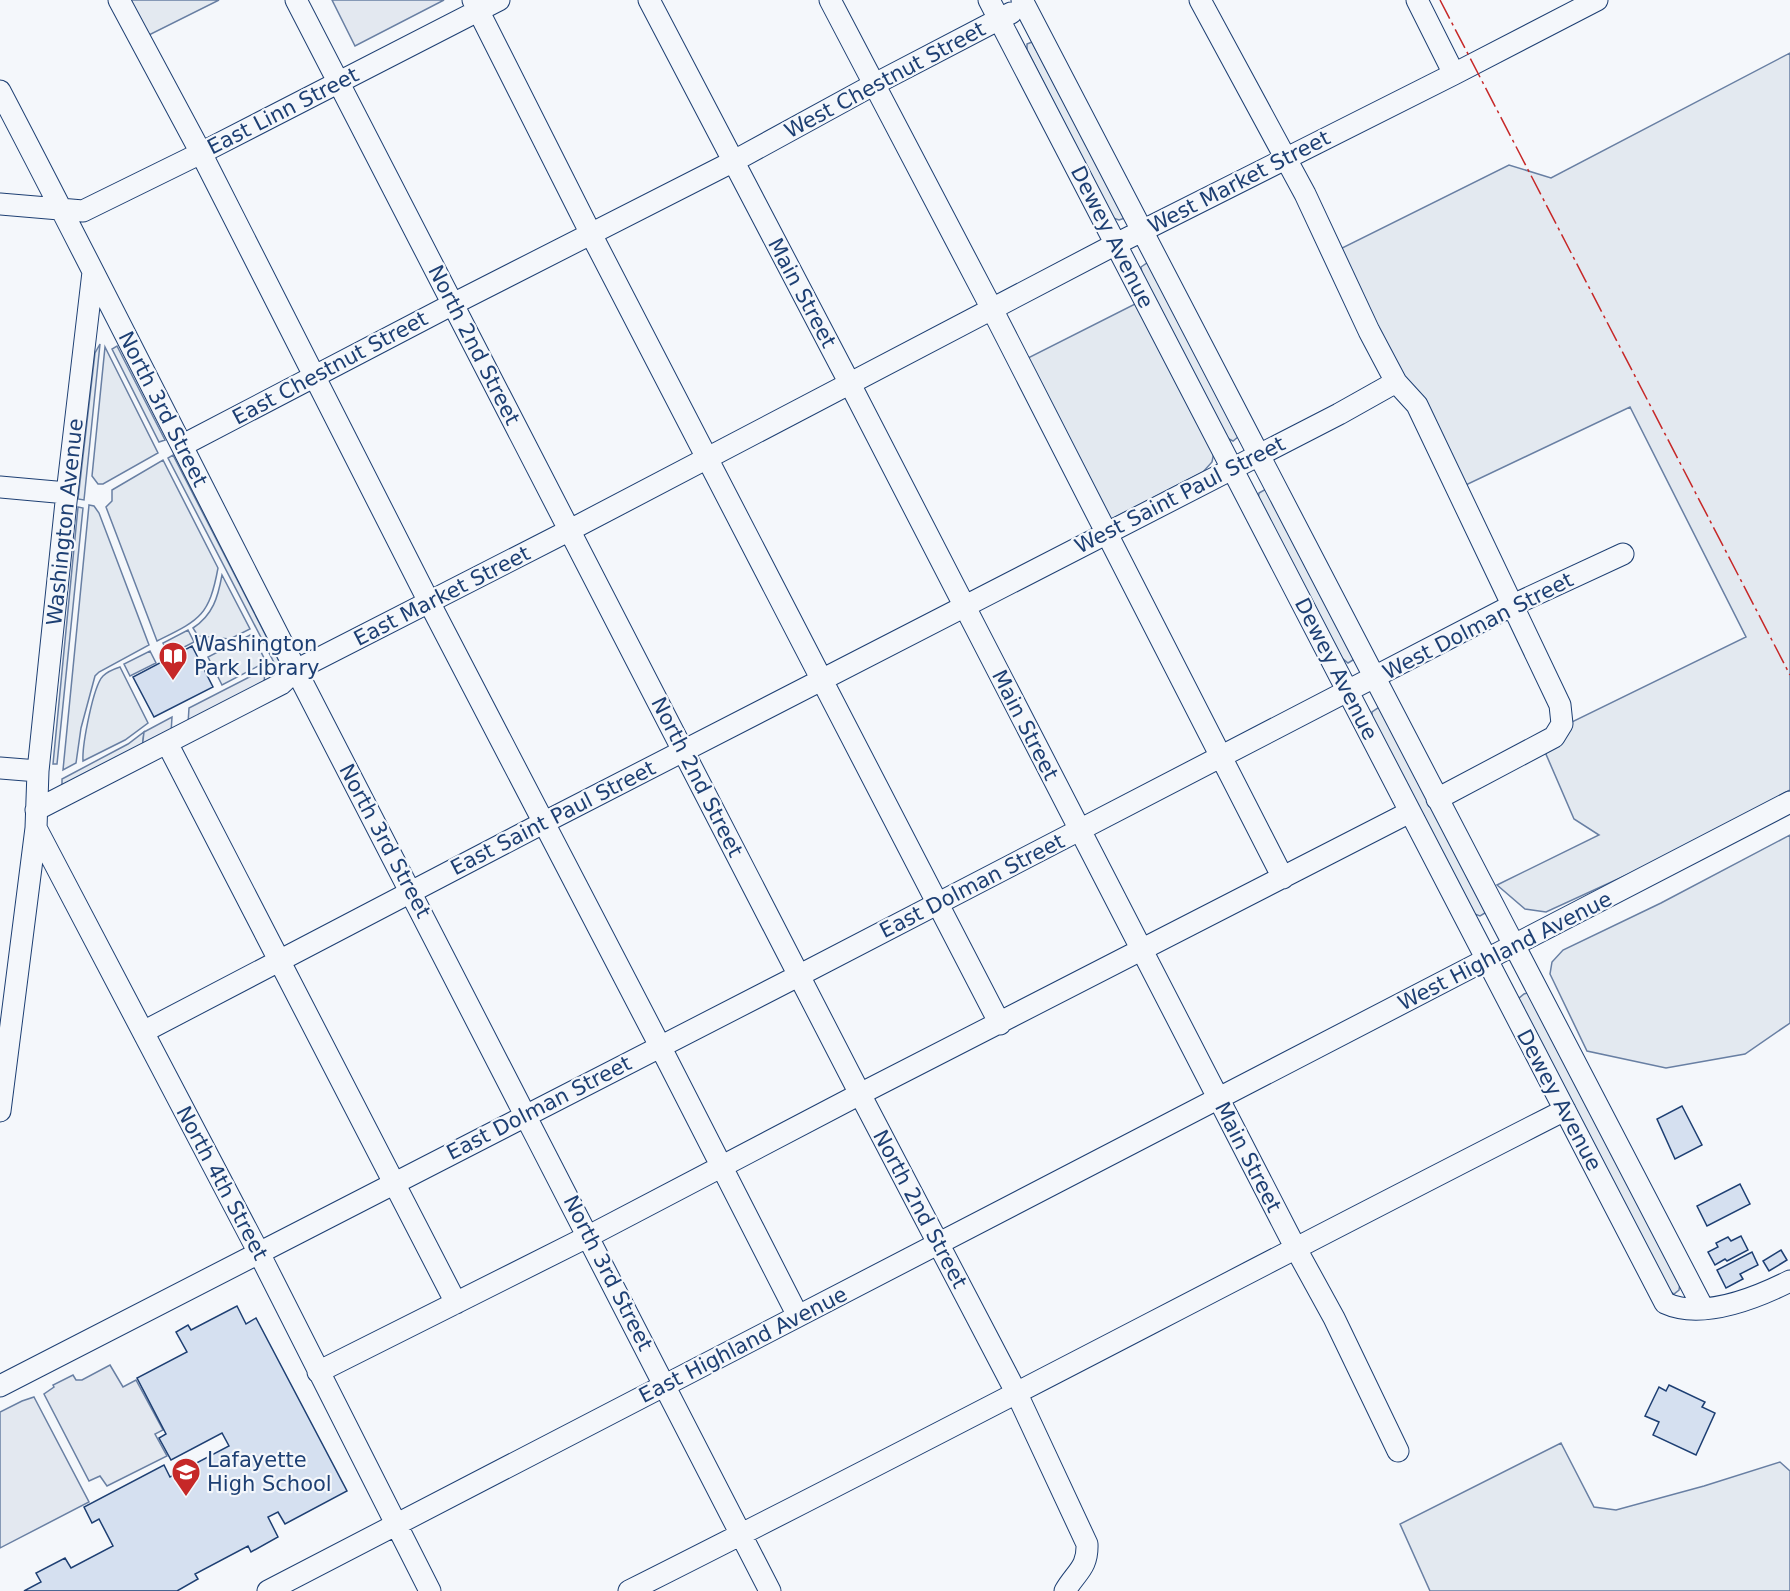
<svg xmlns="http://www.w3.org/2000/svg" width="1790" height="1591" font-family="'DejaVu Sans',sans-serif">
<style>
.green{fill:#e3e9f0;stroke:#687fa3;stroke-width:1.5}
.parking{fill:#e3e8f0;stroke:#687fa3;stroke-width:1.5}
.building{fill:#d5e0f0;stroke:#1d3f73;stroke-width:1.5}
.lines{fill:none;stroke-linecap:round;stroke-linejoin:round}
.minor-casing{stroke:#1d3f73;stroke-width:23}
.minor{stroke:#f4f7fb;stroke-width:21}
.power{stroke:#c62828;stroke-width:1.5;stroke-dasharray:21 4.5 3 4.5;stroke-linecap:butt}
.labels{text-anchor:middle;stroke-width:4.5;stroke-linejoin:round;paint-order:stroke}
.street-label{font-size:21px;fill:#1d3f73;stroke:#f4f7fb}
.poi-label{font-size:21px;fill:#1d3f73;stroke:#f4f7fb;text-anchor:start}
</style>
<rect width="100%" height="100%" fill="#f4f7fb"/>
<path class="green" d="M126,0H219L145,37Z
M1032,42L1125,218L1119,220L1113,218L1027,50V44Z
M1790,53V790L1690,846L1546,912L1525,909L1497,885L1599,835L1574,819L1539,738L1746,637L1630,407L1449,493L1414,417L1328,255L1509,165L1551,178Z
M1147,263L1153,267L1237,431L1238,437L1233,441L1227,438L1142,274L1141,267Z
M1137,303L1214,452L1212,462L1203,472L1106,522L1024,360Z
M100,344L84,500L78,499L95,353Z
M117,346L165,440L159,442L112,349Z
M105,347L158,453L103,484H98L92,476Z
M173,455L282,667L281,676L168,458Z
M163,460L218,568C209,617 199,620 157,641L106,507L112,501V490Z
M1266,489L1353,653V660L1348,663L1342,658L1258,500L1259,493Z
M89,505L94,506L99,513L149,645L99,672L95,676L81,728L76,763L63,770Z
M78,507L83,508L57,764H53Z
M222,575L250,629L230,639L198,636L193,628C213,615 218,597 222,575Z
M188,630L194,642L169,655L163,643Z
M252,634L266,662L222,685L208,657Z
M150,651L156,663L130,676L124,664Z
M120,667L148,723L125,740L83,761C82,746 93,686 103,676C107,672 114,669 120,667Z
M1378,708L1384,712L1486,907L1485,913L1480,916L1472,913L1372,718V712Z
M144,732L142,749L62,789V779L128,744Z
M1790,835V1023L1745,1054L1666,1068L1587,1051L1550,974L1552,962L1563,950L1661,903Z
M1530,992L1680,1283L1679,1290L1674,1294L1668,1290L1518,999L1524,994Z
M1561,1443L1594,1507L1616,1510L1704,1486L1780,1462L1790,1471V1591H1430L1400,1524Z"/>
<path class="parking" d="M332,0H444L355,46Z
M265,669L264,685L188,724L189,708Z
M172,717L171,733L142,749L144,732Z
M110,1365L123,1387L136,1380L163,1430L155,1434L167,1456L107,1486L100,1476L89,1481L44,1394L54,1387L53,1385L73,1375L76,1380H82Z
M34,1397L89,1502L0,1548V1412L22,1401Z"/>
<path class="building" d="M192,646L213,687L154,717L133,677Z
M1682,1106L1702,1145L1675,1159L1657,1119Z
M1740,1184L1750,1204L1707,1226L1697,1206Z
M1741,1236L1748,1250L1727,1261L1725,1259L1715,1265L1708,1252L1718,1247L1716,1243L1728,1237L1731,1241Z
M1781,1250L1787,1260L1769,1271L1763,1261Z
M1752,1252L1758,1265L1740,1274L1743,1279L1726,1288L1717,1270Z
M237,1306L246,1324L256,1318L347,1491L285,1524L278,1512L268,1517L278,1537L251,1552L248,1546L195,1574L198,1579L177,1591H24L41,1582L36,1573L65,1558L71,1568L113,1546L99,1519L92,1523L84,1507L164,1465L170,1477L229,1446L222,1433L171,1460L159,1438L166,1434L137,1378L187,1352L176,1332L188,1325L191,1330Z
M1669,1385L1705,1402L1702,1407L1715,1413L1696,1455L1653,1435L1659,1422L1645,1416L1659,1387L1666,1391Z"/>
<g class="lines">
<g class="minor-casing">
<path id="minor" d="M119,0L201,153L429,602L660,1046L798,1316
M296,0L860,1094L1017,1394L1087,1544C1088,1568 1076,1572 1065,1591
M473,0L591,234L1000,1024
M649,0L849,382L1295,1247L1334,1318L1398,1451
M830,0L992,309L1283,878
M989,0L1665,1303C1702,1320 1756,1298 1790,1281
M1022,0L1703,1308
M1200,0L1305,194L1369,331L1396,382L1417,405L1560,705L1562,724L1554,737L1437,799
M1417,0L1454,74
M0,91C101,284 198,479 297,672C455,978 613,1284 770,1591
M0,204L83,211L201,153L499,0
M93,272L66,502L38,771L36,828L259,1253L430,1591
M183,445L453,304L734,161L873,85L1011,13
M0,487L67,493
M167,743L456,1303
M0,768L38,771
M36,810L281,684L296,670L570,530L1116,244L1454,74L1597,0
M143,1032L543,823L1339,414L1396,382
M0,1111L36,828
M318,1372L589,1236L860,1094L1410,812
M0,1386L800,975L1513,605L1623,554
M268,1591L1790,802
M629,1591C942,1434 1252,1269 1565,1110"/>
</g>
<use href="#minor" class="minor"/>
<path class="power" d="M1440,0L1790,675"/>
</g>
<defs>
<g id="library-pin" transform="scale(1.5)"><path d="M0 17L-7.5 6A9.5 9.5 0 1 1 7.5 6Z" fill="#c62828" stroke="#f4f7fb"/><path d="M-6-4Q-3-5.5-.7-3.5V5Q-3 3-6 4ZM6-4Q3-5.5 .7-3.5V5Q3 3 6 4Z" fill="#fff"/></g>
<g id="school-pin" transform="scale(1.5)"><path d="M0 17L-7.5 6A9.5 9.5 0 1 1 7.5 6Z" fill="#c62828" stroke="#f4f7fb"/><path d="M0-5L7-2L0 1L-7-2ZM-4 1L0 2.5L4 1V4Q0 6-4 4Z" fill="#fff"/></g>
</defs>
<g fill-rule="evenodd">
<use href="#library-pin" x="173" y="656"/>
<use href="#school-pin" x="186" y="1472"/>
</g>
<g class="labels">
<g class="street-label">
<text transform="translate(885 80) rotate(-28)" y="7">West Chestnut Street</text>
<text transform="translate(283 111) rotate(-27)" y="7">East Linn Street</text>
<text transform="translate(1239 182) rotate(-27)" y="7">West Market Street</text>
<text transform="translate(1112 237) rotate(63)" y="7">Dewey Avenue</text>
<text transform="translate(802 293) rotate(62)" y="7">Main Street</text>
<text transform="translate(474 345) rotate(63)" y="7">North 2nd Street</text>
<text transform="translate(330 368) rotate(-28)" y="7">East Chestnut Street</text>
<text transform="translate(163 409) rotate(63)" y="7">North 3rd Street</text>
<text transform="translate(1180 495) rotate(-27)" y="7">West Saint Paul Street</text>
<text transform="translate(65 522) rotate(-84)" y="7">Washington Avenue</text>
<text transform="translate(442 596) rotate(-27)" y="7">East Market Street</text>
<text transform="translate(1478 626) rotate(-27)" y="7">West Dolman Street</text>
<text transform="translate(1336 669) rotate(63)" y="7">Dewey Avenue</text>
<text transform="translate(1025 725) rotate(63)" y="7">Main Street</text>
<text transform="translate(697 777) rotate(63)" y="7">North 2nd Street</text>
<text transform="translate(553 818) rotate(-27)" y="7">East Saint Paul Street</text>
<text transform="translate(385 841) rotate(62)" y="7">North 3rd Street</text>
<text transform="translate(972 886) rotate(-27)" y="7">East Dolman Street</text>
<text transform="translate(1505 951) rotate(-27)" y="7">West Highland Avenue</text>
<text transform="translate(1559 1100) rotate(62)" y="7">Dewey Avenue</text>
<text transform="translate(539 1108) rotate(-27)" y="7">East Dolman Street</text>
<text transform="translate(1248 1157) rotate(63)" y="7">Main Street</text>
<text transform="translate(222 1183) rotate(62)" y="7">North 4th Street</text>
<text transform="translate(920 1209) rotate(62)" y="7">North 2nd Street</text>
<text transform="translate(608 1273) rotate(63)" y="7">North 3rd Street</text>
<text transform="translate(743 1345) rotate(-27)" y="7">East Highland Avenue</text>
</g>
<g class="poi-label">
<text x="194" y="651">Washington<tspan x="194" dy="24">Park Library</tspan></text>
<text x="207" y="1467">Lafayette<tspan x="207" dy="24">High School</tspan></text>
</g>
</g>
</svg>
